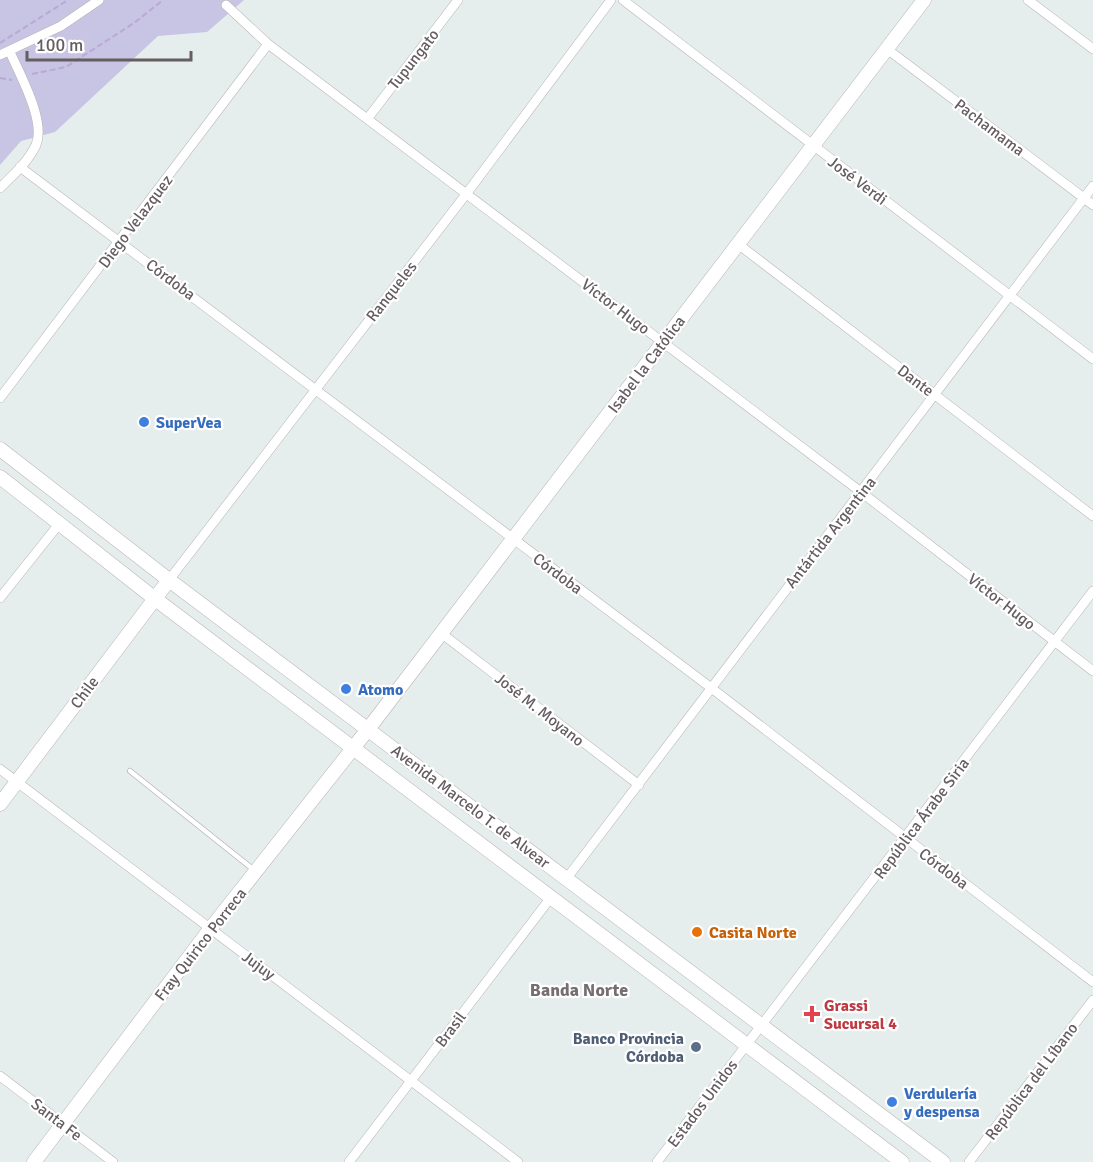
<svg xmlns="http://www.w3.org/2000/svg" width="1093" height="1162" font-family="Signika,sans-serif">
<style>
.green{fill:#c8c4e4}
.lines{fill:none;stroke-linecap:round;stroke-linejoin:round}
.lane-casing{stroke:#b9b3b4;stroke-width:6}
.street-casing{stroke:#b9b3b4;stroke-width:10}
.secondary-casing{stroke:#bcb4b6;stroke-width:15}
.path{stroke:#baa8d5;stroke-width:2;stroke-dasharray:6 3;stroke-linecap:butt}
.lane{stroke:#fff;stroke-width:4.5}
.street{stroke:#fff;stroke-width:9}
.secondary{stroke:#fff;stroke-width:14}
.shop-dot{fill:#3f7fe0;stroke:#fff;stroke-width:2}
.food-dot{fill:#e8710a;stroke:#fff;stroke-width:2}
.health-dot{fill:#e0444e;stroke:#fff;stroke-width:2}
.service-dot{fill:#5c6f8a;stroke:#fff;stroke-width:2}
.labels{text-anchor:middle;stroke-width:4.5;stroke-linejoin:round;paint-order:stroke}
.street-label{font-size:16px;fill:#655d5f;stroke:#fff}
.shop-label{font-size:16px;font-weight:bold;fill:#366cbe;stroke:#fff;text-anchor:start}
.food-label{font-size:16px;font-weight:bold;fill:#c56008;stroke:#fff;text-anchor:start}
.health-label{font-size:16px;font-weight:bold;fill:#be3a42;stroke:#fff;text-anchor:start}
.service-label{font-size:16px;font-weight:bold;fill:#4e5e75;stroke:#fff;text-anchor:end}
.neighbourhood-label{font-size:18px;font-weight:bold;fill:#766e71;stroke:#fff}
</style>
<rect width="100%" height="100%" fill="#e5eeed"/>
<path class="green" d="M0,0H244L207,32L158,36L55,132L21,141L0,165Z"/>
<g class="lines">
<g class="lane-casing">
<path id="lane" d="M130,771L254,870"/>
</g>
<g class="street-casing">
<path id="street" d="M623,0L1093,359
M1028,0L1093,49
M226,5L268,44L861,492L1093,671
M887,49L1093,205
M0,55L61,26L99,0
M368,118L458,0
M20,167L710,687L1093,982
M0,188C13,175 28,162 36,145C46,121 20,75 10,52
M738,244L1093,516
M0,398L268,44
M169,580L467,193L611,0
M0,598L59,524
M441,633L639,785
M0,769L518,1162
M567,878L1093,186
M0,1076L113,1162
M349,1162L552,896
M657,1162L1093,591
M969,1162L1093,1000"/>
</g>
<g class="secondary-casing">
<path id="secondary" d="M0,449L169,580L943,1162
M0,477L154,598L902,1162
M0,804L169,580
M34,1162L211,928L369,728L924,0"/>
</g>
<path class="path" d="M0,43L68,0
M32,74L66,67L134,23L163,0
M0,78L12,80"/>
<use href="#lane" class="lane"/>
<use href="#street" class="street"/>
<use href="#secondary" class="secondary"/>
</g>
<g class="shop-dot">
<circle cx="144" cy="422" r="6"/>
<circle cx="346" cy="689" r="6"/>
<circle cx="892" cy="1102" r="6"/>
</g>
<circle class="food-dot" cx="697" cy="932" r="6"/>
<path class="health-dot" d="M809 1005h6v6h6v6h-6v6h-6v-6h-6v-6h6z"/>
<circle class="service-dot" cx="696" cy="1047" r="6"/>
<g class="labels">
<g class="street-label">
<text transform="translate(413 59) rotate(-52)" y="6">Tupungato</text>
<text transform="translate(990 127) rotate(37)" y="6">Pachamama</text>
<text transform="translate(858 180) rotate(37)" y="6">José Verdi</text>
<text transform="translate(135 221) rotate(-53)" y="6">Diego Velazquez</text>
<text transform="translate(171 279) rotate(37)" y="6">Córdoba</text>
<text transform="translate(391 291) rotate(-52)" y="6">Ranqueles</text>
<text transform="translate(616 306) rotate(37)" y="6">Víctor Hugo</text>
<text transform="translate(646 364) rotate(-53)" y="6">Isabel la Católica</text>
<text transform="translate(916 380) rotate(37)" y="6">Dante</text>
<text transform="translate(830 532) rotate(-52)" y="6">Antártida Argentina</text>
<text transform="translate(558 573) rotate(37)" y="6">Córdoba</text>
<text transform="translate(1002 601) rotate(38)" y="6">Víctor Hugo</text>
<text transform="translate(84 692) rotate(-53)" y="6">Chile</text>
<text transform="translate(540 709) rotate(38)" y="6">José M. Moyano</text>
<text transform="translate(471 806) rotate(37)" y="6">Avenida Marcelo T. de Alvear</text>
<text transform="translate(921 818) rotate(-53)" y="6">República Árabe Siria</text>
<text transform="translate(944 868) rotate(37)" y="6">Córdoba</text>
<text transform="translate(200 944) rotate(-52)" y="6">Fray Quirico Porreca</text>
<text transform="translate(259 965) rotate(37)" y="6">Jujuy</text>
<text transform="translate(450 1029) rotate(-53)" y="6">Brasil</text>
<text transform="translate(1031 1081) rotate(-53)" y="6">República del Líbano</text>
<text transform="translate(702 1103) rotate(-53)" y="6">Estados Unidos</text>
<text transform="translate(57 1119) rotate(37)" y="6">Santa Fe</text>
</g>
<g class="shop-label">
<text x="156" y="428">SuperVea</text>
<text x="358" y="695">Atomo</text>
<text x="904" y="1099">Verdulería<tspan x="904" dy="18">y despensa</tspan></text>
</g>
<g class="food-label">
<text x="709" y="938">Casita Norte</text>
</g>
<g class="health-label">
<text x="824" y="1011">Grassi<tspan x="824" dy="18">Sucursal 4</tspan></text>
</g>
<g class="service-label">
<text x="684" y="1044">Banco Provincia<tspan x="684" dy="18">Córdoba</tspan></text>
</g>
<g class="neighbourhood-label">
<text x="579" y="996">Banda Norte</text>
</g>
</g>
<path d="M27 51v9h164v-9" fill="none" stroke="#655d5f" stroke-width="3"/>
<text x="36" y="51" font-size="18" fill="#655d5f" stroke="#ffffff" stroke-width="4.5" paint-order="stroke">100 m</text>
</svg>
